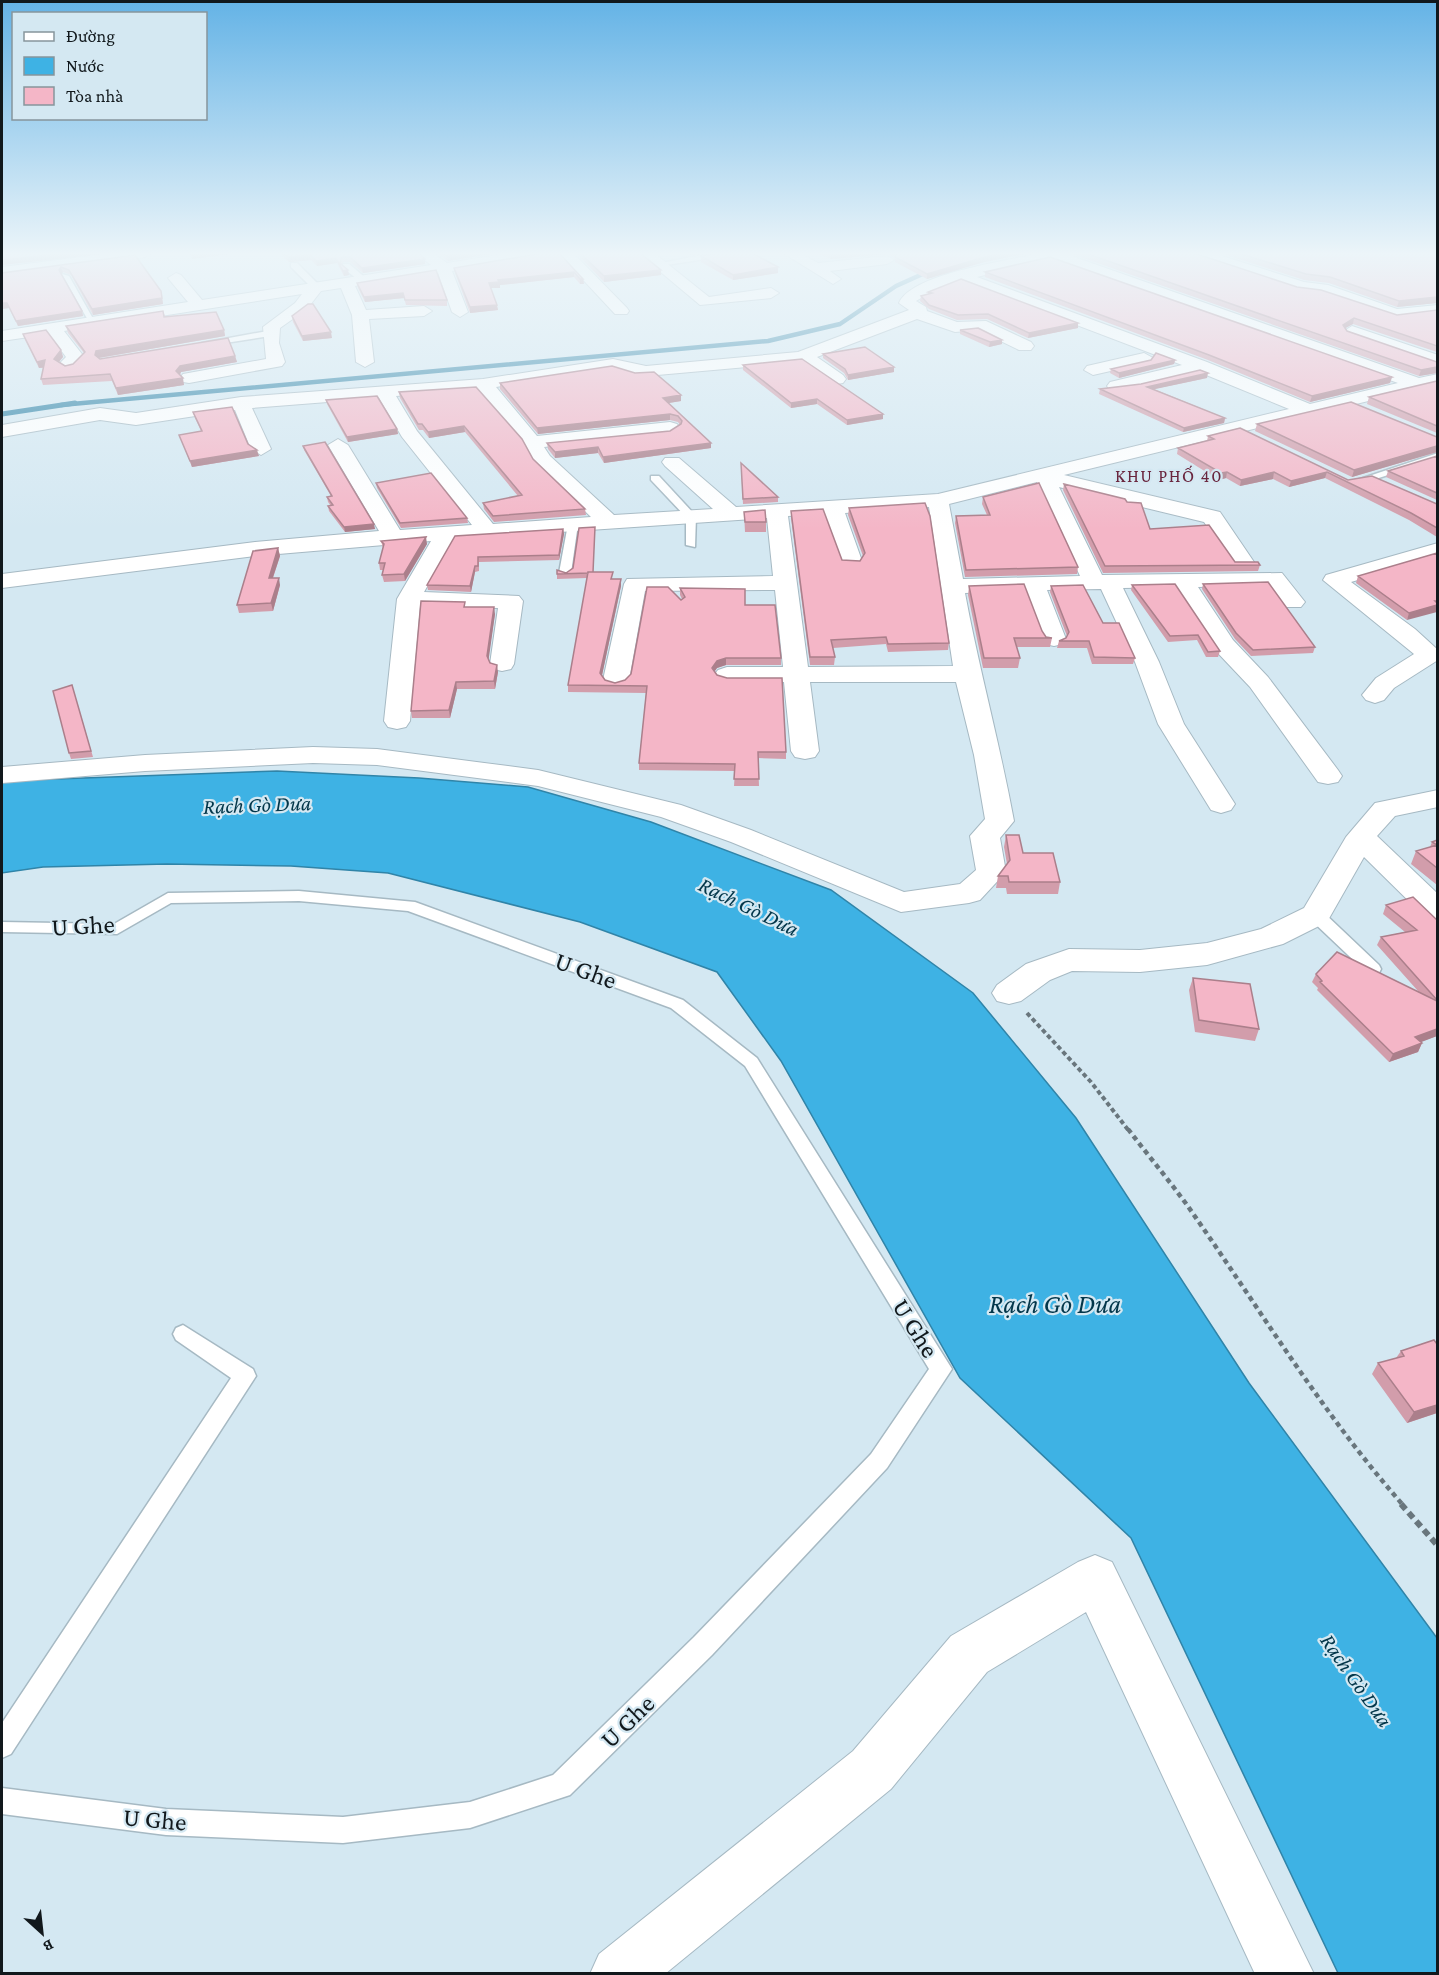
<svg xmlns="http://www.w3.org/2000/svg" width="1439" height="1975" font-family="'Crimson Pro',serif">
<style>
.water{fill:#3eb2e4;stroke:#3084a8;stroke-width:1.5}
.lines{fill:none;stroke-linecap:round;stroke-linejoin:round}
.stream-far1{stroke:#3084a8;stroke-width:4.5}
.stream{stroke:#3084a8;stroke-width:5}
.lane-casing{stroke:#a6b9c3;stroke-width:3}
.street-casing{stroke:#a6b9c3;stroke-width:2}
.path-far2{stroke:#69767d;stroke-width:4;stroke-dasharray:4.5 3;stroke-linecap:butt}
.path-far1{stroke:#69767d;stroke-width:4.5;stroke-dasharray:5 4;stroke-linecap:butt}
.path{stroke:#69767d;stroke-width:6;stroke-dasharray:7 4.5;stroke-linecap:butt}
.lane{fill:#fff;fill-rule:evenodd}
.street{fill:#fff;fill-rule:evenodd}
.wall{fill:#d29dab}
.shaded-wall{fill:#ab7f8b}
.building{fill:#f4b6c7;stroke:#ab7f8b;stroke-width:1.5}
.labels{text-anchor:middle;stroke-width:4.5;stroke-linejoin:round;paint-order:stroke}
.far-neighbourhood-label{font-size:18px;letter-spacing:1.5px;fill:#69253d;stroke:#d4e8f2}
.water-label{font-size:22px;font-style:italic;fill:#02364a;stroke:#d4e8f2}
.near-street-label{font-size:26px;fill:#11181c;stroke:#d4e8f2}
.near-water-label{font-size:27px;font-style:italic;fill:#02364a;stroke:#d4e8f2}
</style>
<rect width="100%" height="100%" fill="#d4e8f2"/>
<path class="water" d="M277,771L419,778L528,787L651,822L831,890L973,993L1076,1118L1249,1383L1437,1638V1973H1338L1131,1538L960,1378L781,1061L717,972L580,922L388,873L291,866L167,864L43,867L2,873V781Z"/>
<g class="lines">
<path class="stream-far1" d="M61,405L768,341L840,324L896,286L927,272"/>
<path class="stream" d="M2,414L75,403"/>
<g class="lane-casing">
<path id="lane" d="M708,254L711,258L660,266L656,264Z
M291,263H297L319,285V289H313L291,267Z
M343,264H349L368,280L361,282L343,268Z
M62,274L69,276L96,324L89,322Z
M273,330L276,335L206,346L202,343Z
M1438,453V459L1360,484L1351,482Z
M651,476H659L696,516L695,547L686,545V517L651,480Z
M573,521L578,524L571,573L565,576L559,573L568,524Z
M299,891L415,902L683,1000L757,1058L952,1369L887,1468L712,1655L570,1795L470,1828L343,1843L166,1835L2,1814V1788L166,1809L343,1817L470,1802L553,1775L694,1637L871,1454L929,1369L745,1066L671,1008L408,911L299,901L171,903L117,934L2,932V922L114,924L168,893Z
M1316,910L1322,911L1379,965L1381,969L1379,973H1367L1310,919L1308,915Z
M183,1325L253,1369L256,1376L11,1754L2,1758V1723L231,1378L176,1340L173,1334L176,1328Z"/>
</g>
<g class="street-casing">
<path id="street" d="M113,253H152L145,257L2,276V267Z
M421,253H433L447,263L510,253H544L537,257L452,271L468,312L460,317L452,312L438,273L355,286L366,310L424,306L432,311L424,316L369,319L374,362L365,367L356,362L352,315L341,288L321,291L307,309L280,328L279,343L285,362L282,366L189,383L183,382L180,378L183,374L266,359L263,327L295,303L302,294L64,331L85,358L73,369L67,370L58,365L66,357L49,334L2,341V331L188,302L168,278L176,273L181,275L202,300L431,265L422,258Z
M558,253H573L627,308L629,311L627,314H615Z
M638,253H654L709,297L771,288L779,293L771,298L700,305Z
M783,253H800L818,263L887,256L894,260L887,264L830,271L841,279L833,284Z
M1040,253H1063L1419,378L1438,374V384L1064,475L1220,512L1254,562L1251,567H1235L1204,522L1059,487L1102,575L1282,573L1305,602L1301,607H1285L1268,585L1198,587L1233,640L1268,677L1338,770L1342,776L1338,782L1328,784L1318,782L1250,687L1215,650L1175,587L1123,588L1159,662L1184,724L1235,804L1231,810L1221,813L1211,810L1158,724L1135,662L1101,589L1047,590L1066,639L1063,644L1054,646L1045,644L1042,639L1024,591L965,593C979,669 1000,744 1014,821L1000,838L1006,872L980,900L969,903L901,912L731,842L661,817L538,786L377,765L313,763L145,771L2,783V767L145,755L313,747L377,749L538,770L681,805L751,830L904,892L960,884L976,870L970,836L985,819L974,755L956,682H810L819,751L815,757L805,759L795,757L791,751L784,682L727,683L718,680L714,675L718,670L727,667H783L775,590L645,591L629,680L625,685L616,688L607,685L603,680L624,584L627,579L773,576L767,518L454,539L424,592L519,596L523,601L514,664L511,669L502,671L493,669L490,664L498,608L420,606L410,721L406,727L397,729L388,727L384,721L397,599L431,541L255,556L2,588V574L255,542L379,531L328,445L338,439L348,445L400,530L472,525L402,437L379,398L252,408L271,449L261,455L251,449L235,410L136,425L100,420L2,437V425L100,408L136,413L241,397L483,379L613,359L646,366L798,352L909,310L899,303C912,273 1008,261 1040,253ZM1049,259L1398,383L1310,404L1207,362L977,277ZM961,281L1182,365L1110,382L1107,386L1110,390L1116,391L1199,372L1289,409L938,494L736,507L679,458H665L662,462L665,466L713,509L614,515L550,456L544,447L670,434L680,428L677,424L670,422L537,436L496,387L612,369L635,376H646L802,362L837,384L843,383L846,379L843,375L817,357L917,319L955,332L978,330L1019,350H1031L1034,346L1031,342L986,321L957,322L927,311L926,307L916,301L933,291ZM478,390L524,444L535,463L591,517L493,524L417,431L396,396ZM1037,482L1080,576L963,579L949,504ZM929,507L953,666L808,667L788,516L824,514L840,561L843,566H859L862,561L845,513Z
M1192,253H1213L1304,282L1328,285L1397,309L1438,305V315L1396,319L1320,293L1296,290L1194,256Z
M1352,326L1438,355V366L1346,335L1344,331Z
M1144,353L1153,358L1150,362L1093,375L1084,370L1087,366Z
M1438,543V557L1351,582L1415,629L1438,650V660L1394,688L1384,700L1375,703L1366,700L1362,695L1376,678L1414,654L1323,580L1326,575Z
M1438,790V807L1395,816L1377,836L1438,894V922L1427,919L1364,857L1327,922L1283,944L1207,965L1140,972L1072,971L1050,980L1021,1001L1009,1004L997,1001L992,993L997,985L1026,964L1069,949L1140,950L1207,943L1261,929L1304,908L1346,837L1375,803Z
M1095,1555L1112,1562L1314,1974H1255L1086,1612L987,1672L891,1789L665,1974H590L599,1954L853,1751L951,1636L1078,1562Z"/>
</g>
<path class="path-far2" d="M1027,1013L1091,1082L1129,1131"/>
<path class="path-far1" d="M1128,1129C1147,1154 1168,1179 1187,1205C1258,1306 1321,1412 1403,1505"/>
<path class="path" d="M1401,1504L1438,1546"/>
<use href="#lane" class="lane"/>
<use href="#street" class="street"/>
</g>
<path class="wall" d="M279,253H421L420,255L425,259V264L363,273L350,262H343L342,265L349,275L344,276L337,263L317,266L311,260L289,262Z
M437,253H497L448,261Z
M559,253L583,279L584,284H580L574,277L500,285V288H491L498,310L470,313L455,273L454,268L537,254Z
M576,253H640L661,275L604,282Z
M710,253H752L778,273L733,280L701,262V256L711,255Z
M814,253H1030L984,262L927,279L895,262V258L888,254L831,259Z
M1069,253H1194L1297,287L1397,315L1437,310V352L1353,324L1345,328L1347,331L1437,362V373L1419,376Z
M1220,253H1437V303L1397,307L1329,283L1304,280Z
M135,255L161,291L163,304L93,315L71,275L63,272L61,274L82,311L83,316L18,326L9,308L2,309V273Z
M985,272L1392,377L1390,383L1310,402L1208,360L985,277Z
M357,283L447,300V306L406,305L404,298L365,302L358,288Z
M928,292L1078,328L1028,338L987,319L957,320L929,309L920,301L921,296L928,294Z
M163,311L165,316L224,330L225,336L99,358L100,359L235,356L237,362L181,372L180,375L184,385L118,395L112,381L43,385L41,379L43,368H39L25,340L23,334L61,350L63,357L59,362L65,366L73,364L84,353L68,333L66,326Z
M292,316L332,338L303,341L293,322Z
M960,330L1002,340V344L989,347L960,334Z
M823,354L894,367V372L848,380L844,373L823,358Z
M1151,360H1175L1174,364L1119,378L1110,373L1111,369Z
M743,365L883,414V419L847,425L817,404L791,408L743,370Z
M1207,378L1154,389L1225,418L1224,423L1183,432L1099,394L1100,389Z
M1437,381V433L1367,404L1369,397Z
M500,383L681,401L668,403L711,443V448L604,463L598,453L555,458L548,449L547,443L670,431L680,425L678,422L670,420L538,434L500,389Z
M399,392L533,459L585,509L586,515L494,522L484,509L483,503L518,496L465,432L429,438L423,430H419L400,398Z
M326,400L397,429L398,434L348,442L327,404Z
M193,412L248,444L259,456L192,467L179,435L201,431L195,418Z
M1257,424L1437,437V452L1352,477L1255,431Z
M1240,428L1348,480L1437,504V537L1409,520L1325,478L1289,487L1273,479L1240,486L1226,478L1219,480L1177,454L1178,448L1207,441L1208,436Z
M303,446L375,529L345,532L329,511L328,506H331L328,502L327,497L331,496L304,450Z
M1437,456V500L1386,477L1388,471Z
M741,468L778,497V502L743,504Z
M376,483L467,518L468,523L401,528L377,488Z
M1064,484L1127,502L1150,529L1235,562L1260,565L1258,571L1103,573L1063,490Z
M983,497L1078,567L1077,574L965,577L955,523L956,516L987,515L982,504Z
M849,508L949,643L948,650L888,652L886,644L833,648L835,657L834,665H810L791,518V511L842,560L860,561L863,556L848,515Z
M744,512L766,522V532H745Z
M595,527L593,572L613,579H621V586L602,675L605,680L615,683L625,680L631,674L682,599L680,595V588L745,605L781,658V665H726L717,668L714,672L786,752V759L758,758L759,786H734L735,771L639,770V763L646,693L568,692V685L587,578L557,579V574L566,573L573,568Z
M563,529L564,534L559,560L479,562V571L475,572L471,592L428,590L427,585L455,536Z
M381,541L427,544L405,581L384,582L382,575L384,570H380L379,563L383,548Z
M278,548L280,556L273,578L280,585L273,611L239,613L237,605Z
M1437,553L1407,620L1356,583L1358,576Z
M1203,584L1315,647L1313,653L1251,656L1235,639L1202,589Z
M1132,585L1220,651L1218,657H1206L1197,640L1168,642L1131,590Z
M969,586L1042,631L1046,637L1052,638L1050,647H1017L1020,658L1018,668H983L968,595Z
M1051,586L1103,623L1135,658L1133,664H1092L1087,648H1057L1059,641L1066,638L1067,636L1050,592Z
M466,607L495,614L488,659L498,672L495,689H457L450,718H412L411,711Z
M72,685L93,757L71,759L69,753Z
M1006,835L1023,853L1060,882L1058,894H1007L1006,888H996L998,876L1007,864L1004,847Z
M1437,840V885L1411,864L1416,851L1430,847L1432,842Z
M1386,905L1437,920V1036L1420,1042L1422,1043L1418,1052L1389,1062L1317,990L1318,988L1312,982L1316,974L1418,991L1377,945L1381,937L1405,932L1383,914Z
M1193,978L1259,1029L1255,1041L1195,1032L1189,990Z
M1437,1344V1413L1407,1423L1372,1374L1378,1363L1396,1358L1401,1351Z"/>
<path class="shaded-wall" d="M66,253H113L2,265V266V260Z
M203,253H240L192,259L191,255Z
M465,253H497L448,261L447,256Z
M690,253H709L690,255Z
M845,253H888V254L831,259V254Z
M1005,253H1030L984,262L927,279V274L985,257Z
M310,255L311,260L289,262L288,257Z
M336,258L337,263L317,266L316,261Z
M425,259V264L363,273L362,268Z
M61,267L63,272L60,275L59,270Z
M778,267V273L733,280V275Z
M348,270L349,275L344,276L343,271Z
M661,270V275L604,282V276Z
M574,272V277L500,285V288H490L489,283L498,280Z
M580,279H583L584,284H580Z
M161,291L163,304L93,315L92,309Z
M403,293L404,298L365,302L364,297Z
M1437,297V303L1397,307L1399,301Z
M2,303H7L9,308L2,309Z
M497,305L498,310L470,313V307Z
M82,311L83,316L18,326L16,321Z
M1354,318L1353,324L1342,330L1343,325Z
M1078,323V328L1028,338L1029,333Z
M224,330L225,336L98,358L95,355L96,351Z
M331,332L332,338L303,341L302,336Z
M1002,340V344L989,347L990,342Z
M61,350L63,357L56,365L54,359Z
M235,356L237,362L181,372L178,378L176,371L180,366Z
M45,360L47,367L39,368L37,362Z
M1175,360L1174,364L1119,378V373Z
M894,367V372L848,380V375Z
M1437,367V373L1419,376L1421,370Z
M1208,373L1207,378L1146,391L1147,387Z
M1392,377L1390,383L1310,402L1312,396Z
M183,378L184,385L118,395L116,388Z
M681,395V401L663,404V398Z
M817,399V404L791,408V403Z
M670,414V420L538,434L537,428Z
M883,414V419L847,425V420Z
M1225,418L1224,423L1183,432L1184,428Z
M464,426L465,432L429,438L428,432Z
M397,429L398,434L348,442L347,437Z
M711,443V448L604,463L603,457Z
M1437,446V452L1352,477L1354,470Z
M598,447V453L555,458V452Z
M257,450L259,456L192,467L190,461Z
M1227,472L1226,478L1219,480L1221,473Z
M1274,472L1273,479L1240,486L1241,480Z
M1327,472L1325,478L1289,487L1291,481Z
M374,524L375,529L345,532L344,527Z
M563,529L564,534L559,560V555Z
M426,537L427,544L405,581L404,574Z
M278,548L280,556L270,586L269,578Z
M475,566V572L471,592L470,586Z
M279,578L280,585L273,611L271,603Z
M621,579V586L601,680L600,673Z
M1435,601H1437V612L1407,620L1409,613Z
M494,607L495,614L488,664L487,656Z
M726,658V665L717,668L712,675V668L717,661Z
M497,665L498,672L495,689L494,681Z
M456,682L457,689L450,718L449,710Z
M1437,1029V1036L1411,1046L1415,1037Z
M1422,1043L1418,1052L1389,1062L1393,1054Z
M1437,1405V1413L1407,1423L1414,1412Z"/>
<path class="building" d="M2,253H66L2,260Z
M190,253H203L191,255Z
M283,253H419L425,259L362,268L350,257H342L340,263L348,270L343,271L336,258L316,261L310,255L288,257Z
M443,253H465L447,256Z
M539,253H559L583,279H580L574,272L498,280L499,282L489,283L497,305L470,307L454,268L537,254Z
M580,253H640L661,270L604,276Z
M712,253H752L778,267L733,275L701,256L713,254Z
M828,253H845L831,254Z
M895,253H1005L985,257L927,274L895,257L897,254Z
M1085,253H1194L1297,287L1321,290L1397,315L1437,310V346L1354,318L1343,325L1347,331L1437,362V367L1421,370Z
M1238,253H1437V297L1399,301L1330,277L1306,274Z
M135,255L161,291L162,298L92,309L69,270L61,267L59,270L82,311L16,321L7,303H2V273Z
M1050,257L1392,377L1312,396L1209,355L985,272Z
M436,270L447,300H405L403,293L364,297L357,283Z
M961,279L1078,323L1029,333L988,314L958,315L929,305L921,296L932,293L928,292Z
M308,304H313L331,332L302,336L292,316Z
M163,311L164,317L216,312L224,330L96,351L95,355L100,359L228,338L235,356L180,366L176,371L183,378L116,388L110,374L41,379L45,360L37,362L23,334L46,330L61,350L54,359L65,366L73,364L85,352L66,326Z
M978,328L1002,340L990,342L960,330Z
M865,347L894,367L848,375L845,369L823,354Z
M1156,353L1175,360L1119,373L1111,369L1151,360Z
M802,359L883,414L847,420L817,399L791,403L743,365Z
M612,366L635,373L654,372L681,395L663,398L711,443L603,457L598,447L555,452L547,443L670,431L681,424L682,421L678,416L670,414L537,428L500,383Z
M1200,370L1208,373L1147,387L1225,418L1184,428L1100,389L1141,384Z
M1437,381V426L1369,397Z
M476,387L522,439L533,459L585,509L493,516L483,503L522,495L464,426L428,432L422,424H418L399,392Z
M377,396L397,429L347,437L326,400Z
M1351,402L1437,437V446L1354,470L1257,424Z
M232,407L248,444L257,450L190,461L179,435L202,431L193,412Z
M1240,428L1348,480L1372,476L1437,504V528L1411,513L1327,472L1291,481L1274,472L1241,480L1227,472L1221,473L1178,448L1214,439L1208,436Z
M325,442L374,524L344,527L328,506L333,505L327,497L332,496L303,446Z
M1437,456V493L1388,471Z
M741,463L778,497L743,499Z
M431,473L467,518L400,523L376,483Z
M1039,483L1078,567L966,570L956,516L990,515L983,497Z
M1064,484L1125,499L1127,502L1141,503L1150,529L1209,525L1235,562H1258L1260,565L1105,566Z
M925,503L930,516L949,643L888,644L886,637L831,640L835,657H810L791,511L823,509L842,560L860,561L865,553L849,508Z
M765,510L766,522H745L744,512Z
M595,527L593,572H588V573L557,574V570L566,573L573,568L579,528Z
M563,529L559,555L478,557V566H475L470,586L427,585L455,536Z
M426,537L404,574L382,575L385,563H379L384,544L381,541Z
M278,548L269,578H279L271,603L237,605L253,551Z
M1437,553V601H1435L1437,603V605L1409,613L1358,576Z
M588,572H613L611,579H621L600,673L605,680L615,683L625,680L631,674L647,587H668L681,600L685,597L680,588L745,589V605H775L781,658H726L717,661L712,668L717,675L727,678H782L786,752H758L759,779H734L735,764L639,763L647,686L568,685Z
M1268,582L1315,647L1253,650L1236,633L1203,584Z
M1024,584L1042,631L1046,637L1052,638H1014L1020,658H984L969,586Z
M1175,584L1220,651L1208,652L1198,635L1170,636L1132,585Z
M1083,585L1103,623H1119L1135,658L1094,657L1089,641H1059L1066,638L1069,632L1051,586Z
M421,601L465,602L464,607H494L487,656L490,663L497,665L494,681L456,682L449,710L411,711Z
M72,685L91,751L69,753L53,691Z
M1006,835H1019L1023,853H1053L1060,882H1009L1008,876H998L1010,860Z
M1437,840V868L1416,851L1437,845L1432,842Z
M1413,897L1437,920V1000L1381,937L1417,930L1386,905Z
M1337,952L1437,1001V1029L1415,1037L1422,1043L1393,1054L1320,982L1322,981L1316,974Z
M1193,978L1250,984L1259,1029L1199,1020Z
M1434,1340L1437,1344V1405L1414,1412L1378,1363L1404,1356L1401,1351Z"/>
<linearGradient id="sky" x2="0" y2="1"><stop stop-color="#64b3e6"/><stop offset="0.48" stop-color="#ecf5f9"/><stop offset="1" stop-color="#ecf5f9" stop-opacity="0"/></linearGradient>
<rect width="1439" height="529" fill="url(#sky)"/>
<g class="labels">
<g class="far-neighbourhood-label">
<text x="1169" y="482">KHU PHỐ 40</text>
</g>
<g class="water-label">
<text transform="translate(257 804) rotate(-2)" y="8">Rạch Gò Dưa</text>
<text transform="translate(749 906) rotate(26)" y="8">Rạch Gò Dưa</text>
<text transform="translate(1357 1680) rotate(55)" y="8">Rạch Gò Dưa</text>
</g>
<g class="near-street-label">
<text transform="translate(83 925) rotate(-3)" y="9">U Ghe</text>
<text transform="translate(586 970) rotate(20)" y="9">U Ghe</text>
<text transform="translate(916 1328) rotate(58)" y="9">U Ghe</text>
<text transform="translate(627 1721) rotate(-44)" y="9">U Ghe</text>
<text transform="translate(155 1819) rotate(5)" y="9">U Ghe</text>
</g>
<g class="near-water-label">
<text x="1055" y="1313">Rạch Gò Dưa</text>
</g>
</g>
<rect width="1439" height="1975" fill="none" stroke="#11181c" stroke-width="6"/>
<rect x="12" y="12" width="195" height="108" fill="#d4e8f2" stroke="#86959c" stroke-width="1.5"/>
<rect x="24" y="32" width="30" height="9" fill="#ffffff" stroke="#86959c" stroke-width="1.5"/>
<text x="66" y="42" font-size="18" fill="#11181c">Đường</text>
<rect x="24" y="57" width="30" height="18" fill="#3eb2e4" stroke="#86959c" stroke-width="1.5"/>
<text x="66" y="72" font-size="18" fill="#11181c">Nước</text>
<rect x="24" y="87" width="30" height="18" fill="#f4b6c7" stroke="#86959c" stroke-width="1.5"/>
<text x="66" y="102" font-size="18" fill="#11181c">Tòa nhà</text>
<g transform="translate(42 1933) rotate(153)" stroke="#d4e8f2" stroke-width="4.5" paint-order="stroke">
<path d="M0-4.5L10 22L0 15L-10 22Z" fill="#11181c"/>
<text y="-9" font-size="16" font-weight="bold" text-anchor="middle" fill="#11181c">B</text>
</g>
</svg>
